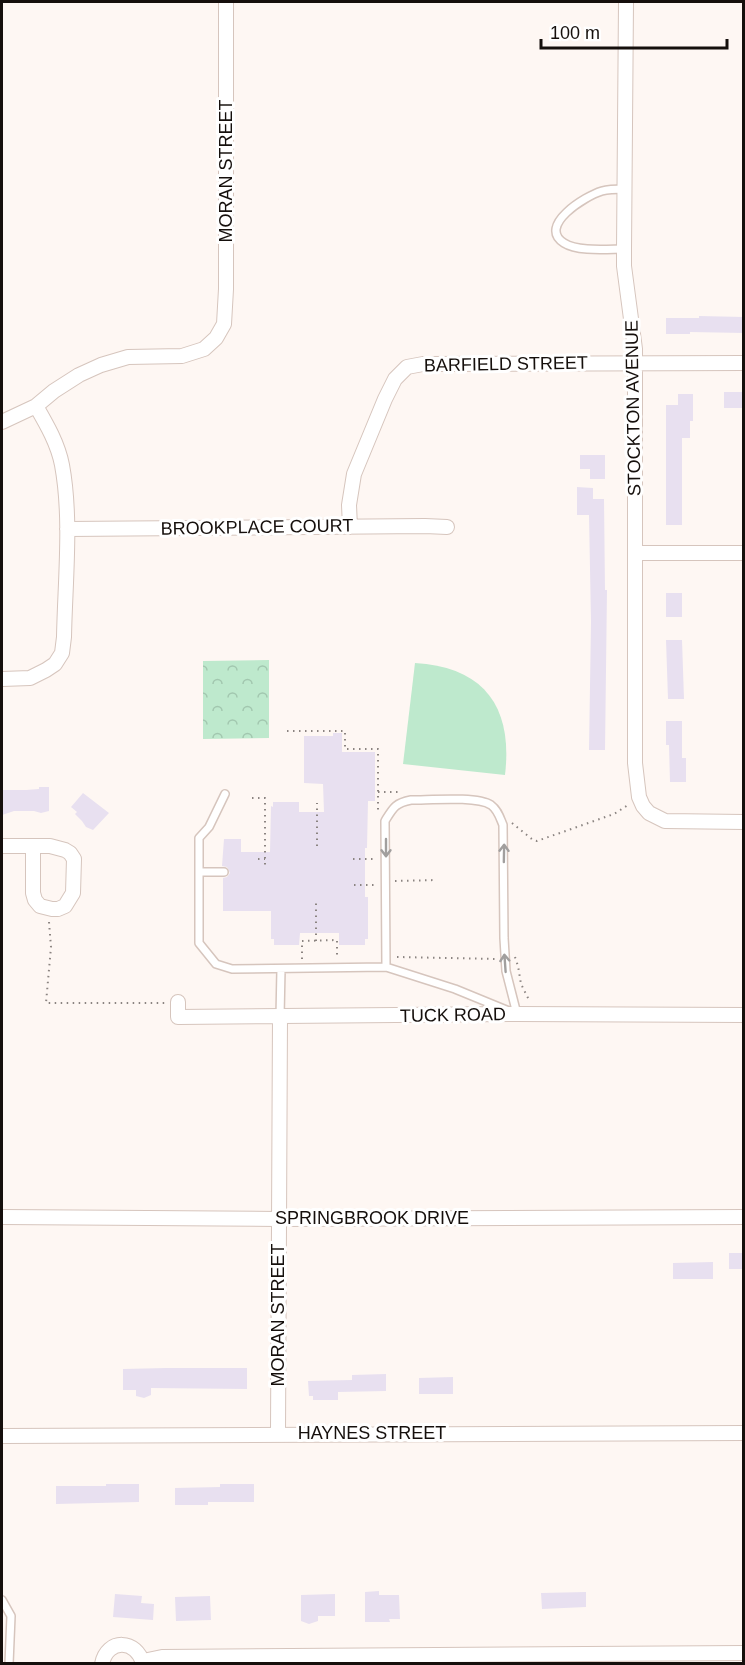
<svg xmlns="http://www.w3.org/2000/svg" width="745" height="1665" font-family="Helvetica,sans-serif">
<style>
.park{fill:url(#park-crowns)}
.garden{fill:#bee9cd}
.building{fill:#e8e0f0}
.lines{fill:none;stroke-linecap:round;stroke-linejoin:round}
.service-casing{stroke:#d6c5bd;stroke-width:10}
.minor-casing{stroke:#d6c5bd;stroke-width:16}
.path{stroke:#8b8481;stroke-width:2;stroke-dasharray:1.5 4.5;stroke-linecap:butt}
.service{stroke:#fff;stroke-width:7}
.minor{stroke:#fff;stroke-width:14}
.oneway{stroke:#a19f9e}
.labels{text-anchor:middle;stroke-width:6;stroke-linejoin:round;paint-order:stroke}
.street-label{font-size:18px;fill:#150f0c;stroke:#fff}
</style>
<defs>
<pattern id="park-crowns" width="20" height="18" patternUnits="userSpaceOnUse" patternTransform="scale(1.5)"><rect width="20" height="18" fill="#bee9cd"/><path d="M2 6a3 3 0 1 1 6 0M12 15a3 3 0 1 1 6 0" fill="none" stroke="#a2c7af"/></pattern>
</defs>
<rect width="100%" height="100%" fill="#fef7f3"/>
<path class="park" d="M269,660V738L203,739V661Z"/>
<path class="garden" d="M415,663C485,667 513,708 505,775L403,764Z"/>
<path class="building" d="M699,316L744,317V333L690,332V334H666V318H699Z
M724,392H744V408H724Z
M678,394H693V421H690V438H682V525H666V405H678Z
M580,455H605V479H590V469H580Z
M577,487L593,488V499H604L605,590H607L605,750H589L591,622L589,515H577Z
M666,593H682V617H666Z
M666,640H682L684,699H668Z
M666,721H682V758H686V782H670L669,745H666Z
M333,733H342V752H375V801H368L367,848H365V897H368V939H365V945H339V933H300L299,945H274V939H271V911H223V878L227,877L230,873L227,867L222,866L224,839H241V852H270L271,806L273,807V802H299V812H324L323,784L304,783V736H333Z
M39,787H49V811L41,813L34,811H14L2,815V790H26L39,789Z
M83,793L109,813L93,830L86,827L82,821L75,814L77,812L71,807Z
M729,1253H744V1269H729Z
M713,1262V1279H673V1263Z
M166,1368H247V1389L151,1388V1395L144,1398L136,1396V1390H123V1369Z
M386,1374V1391L338,1392V1400H313V1396H309L308,1381L352,1380V1375Z
M453,1377V1394H419V1378Z
M106,1484H139V1502L56,1504V1486H106Z
M220,1484H254V1502H208V1505H175V1488L220,1487Z
M379,1591V1595H399L400,1619H389L390,1622H365V1592Z
M586,1592V1607L542,1609L541,1593Z
M115,1594L142,1596L141,1603L154,1604L153,1620L113,1617Z
M335,1594V1616H318V1621L309,1624L301,1621V1595Z
M210,1596L211,1620L176,1621L175,1597Z"/>
<g class="lines">
<g class="service-casing">
<path id="service" d="M624,249C608,249 578,252 564,243C537,226 585,196 602,191C609,189 617,189 625,189
M225,794L209,827L199,838V943L216,964L232,969L386,967L455,989L509,1011
M199,872H224
M386,967L385,821C393,808 395,803 411,800C430,800 477,796 491,805C498,810 500,818 503,825L504,938L506,971L517,1014
M280,1017L281,969
M2,1600L11,1616L9,1664"/>
</g>
<g class="minor-casing">
<path id="minor" d="M626,2L624,249V266L635,349V763L639,797L643,806L649,813L665,821L744,822
M2,422L36,406L54,391L79,375L101,365L128,357L182,356L204,349L216,338L224,324L226,289V2
M350,527L349,505L354,474L385,399L395,379L407,367L423,364L744,363
M67,529L425,526L447,527
M636,553H744
M2,679L30,678L46,670L55,664L62,653L64,637C65,582 72,519 62,465C58,444 47,425 36,406
M2,846H50L65,850L70,853L74,859L73,893L65,906L58,909H52L40,906L35,900L33,893V846
M178,1002V1017L517,1014L744,1015
M2,1217L279,1219L744,1217
M278,1434L280,1017
M2,1436L744,1433
M143,1661L162,1657L744,1653
M102,1664C107,1638 137,1639 143,1664"/>
</g>
<path class="path" d="M287,731H345V749H378V813
M378,792H399
M252,798H265V869
M512,823L533,840L537,841L614,814L628,805
M317,846V803
M258,859H265
M353,859H375
M395,881L437,880
M354,885H375
M49,922L51,947L46,1003H166
M316,941V901
M397,957L496,959
M515,957L518,966L521,984L529,1000
M302,959V941L337,940V959"/>
<use href="#service" class="service"/>
<use href="#minor" class="minor"/>
</g>
<defs><path id="oneway-shaft" d="M-6 0H5M1.5-3L5.5 0L1.5 3" fill="none" stroke-width="1.6" stroke-linecap="round" stroke-linejoin="round" transform="scale(1.5)"/></defs>
<g class="oneway">
<use href="#oneway-shaft" transform="translate(386 848) rotate(90)"/>
<use href="#oneway-shaft" transform="translate(504 853) rotate(-89)"/>
<use href="#oneway-shaft" transform="translate(505 963) rotate(-94)"/>
</g>
<g class="labels">
<g class="street-label">
<text transform="translate(226 171) rotate(-90)" y="6">MORAN STREET</text>
<text transform="translate(506 364) rotate(-1)" y="6">BARFIELD STREET</text>
<text transform="translate(633 408) rotate(-91)" y="6">STOCKTON AVENUE</text>
<text transform="translate(257 527) rotate(-1)" y="6">BROOKPLACE COURT</text>
<text transform="translate(453 1015) rotate(-1)" y="6">TUCK ROAD</text>
<text x="372" y="1224">SPRINGBROOK DRIVE</text>
<text transform="translate(278 1315) rotate(-90)" y="6">MORAN STREET</text>
<text x="372" y="1439">HAYNES STREET</text>
</g>
</g>
<rect width="745" height="1665" fill="none" stroke="#150f0c" stroke-width="6"/>
<path d="M541 39v9h186v-9" fill="none" stroke="#150f0c" stroke-width="3"/>
<text x="550" y="39" font-size="18" fill="#150f0c" stroke="#ffffff" stroke-width="4.5" paint-order="stroke">100 m</text>
</svg>
